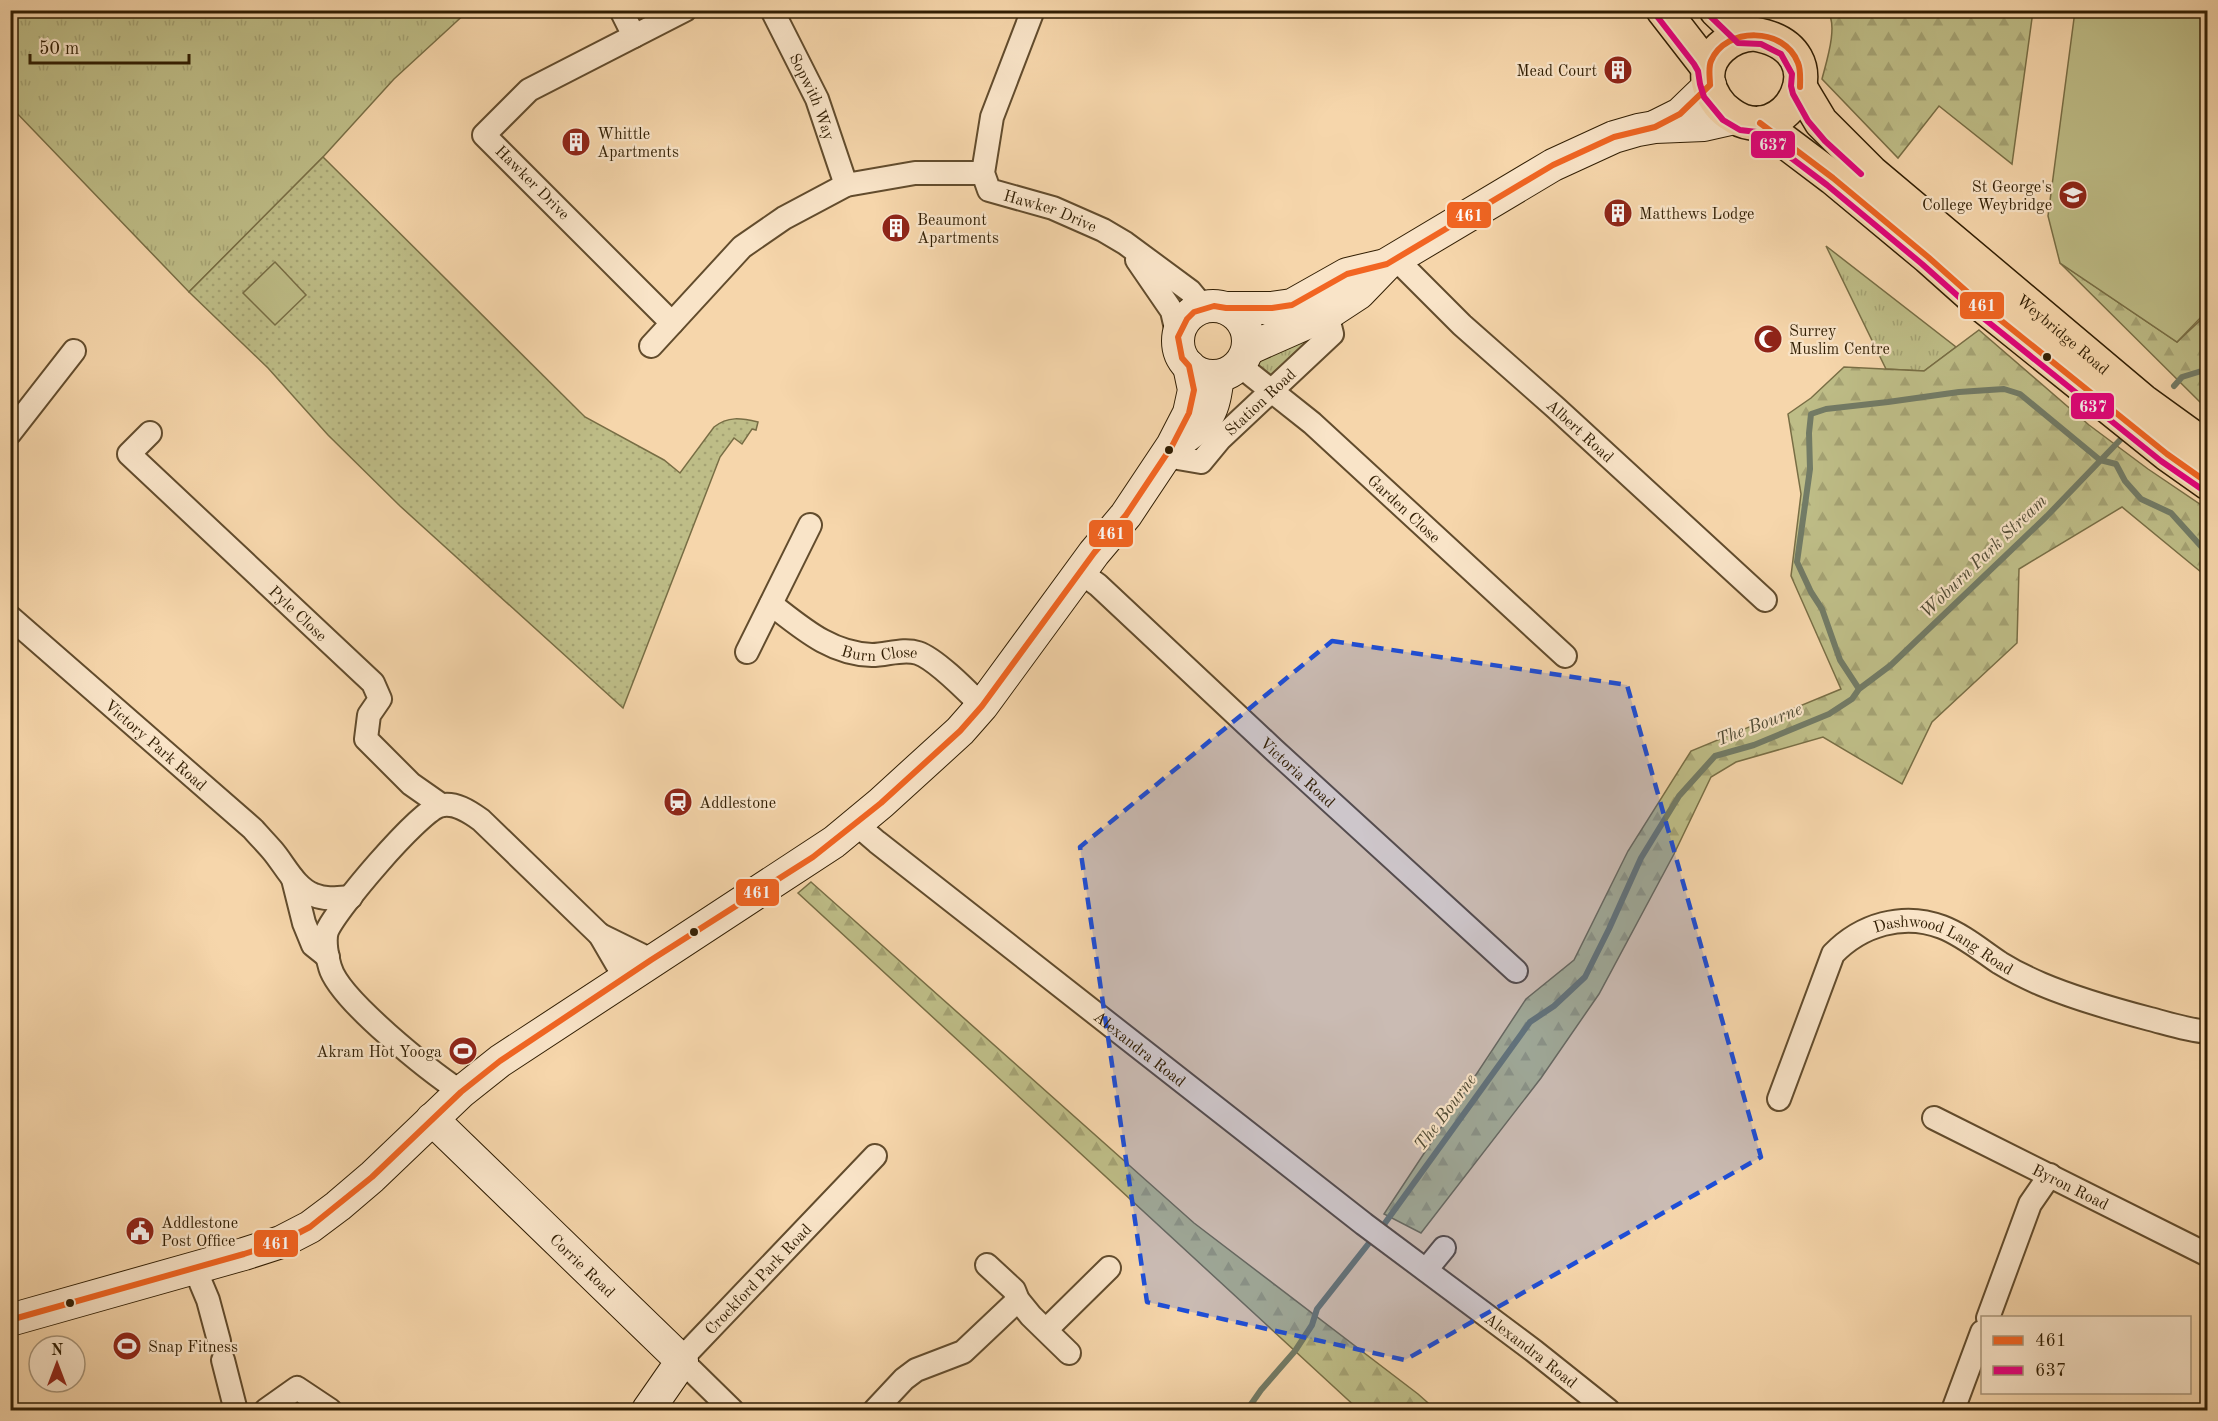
<svg xmlns="http://www.w3.org/2000/svg" width="2218" height="1421" font-family="'Old Standard TT',serif">
<style>
.grass{fill:url(#grass-tufts);stroke:#786e45;stroke-width:1.5}
.forest{fill:url(#forest-firs);stroke:#786e45;stroke-width:1.5}
.park{fill:url(#park-dots);stroke:#786e45;stroke-width:1.5}
.pitch{fill:#bebd87;stroke:#786e45;stroke-width:1.5}
.lines{fill:none;stroke-linecap:round;stroke-linejoin:round}
.stream{stroke:#727b66;stroke-width:6}
.street-casing{stroke:#624c2d;stroke-width:26}
.secondary-casing{stroke:#311e03;stroke-width:34}
.primary-casing{stroke:#311e03;stroke-width:36}
.street{stroke:#f9e4c8;stroke-width:22}
.secondary{stroke:#f9e4c8;stroke-width:32}
.primary{stroke:#f6d6ab;stroke-width:33}
.bus-1-casing{stroke:#f9e4c8;stroke-width:10}
.bus-2-casing{stroke:#f9e4c8;stroke-width:10}
.bus-1{stroke:#f26522;stroke-width:6}
.bus-2{stroke:#e5007d;stroke-width:6}
.marked{fill:#1d4ed8;fill-opacity:0.2;stroke:#1d4ed8;stroke-width:4.5;stroke-dasharray:12 8;stroke-linejoin:round}
.bus-dot{fill:#311e03;stroke:#f9e4c8;stroke-width:2}
.labels{text-anchor:middle;stroke-width:4.5;stroke-linejoin:round;paint-order:stroke}
.poi-label{font-size:16px;fill:#311e03;stroke:#f9e4c8;text-anchor:start}
.street-label{font-size:16px;fill:#311e03;stroke:#f9e4c8}
.water-label{font-size:18px;font-style:italic;fill:#514c35;stroke:#f9e4c8}
.line-badge{stroke:#f9e4c8;stroke-width:2}
.badge-label{font-size:16px;text-anchor:middle;font-weight:bold;fill:#fff}
</style>
<defs>
<pattern id="grass-tufts" width="24" height="20" patternUnits="userSpaceOnUse" patternTransform="scale(1.5)"><rect width="24" height="20" fill="#bebd87"/><path d="M3 7l-1-3M5 7V3M7 7l1-3M15 17l-1-3M17 17v-4M19 17l1-3" fill="none" stroke="#a4a273"/></pattern>
<pattern id="forest-firs" width="22" height="20" patternUnits="userSpaceOnUse" patternTransform="scale(1.5)"><rect width="22" height="20" fill="#bebd87"/><path d="M5 1l3.5 6h-7zM16 11l3.5 6h-7z" fill="#a4a273"/></pattern>
<pattern id="park-dots" width="8" height="8" patternUnits="userSpaceOnUse" patternTransform="scale(1.5)"><rect width="8" height="8" fill="#bebd87"/><path d="M2 2h.1M6 6h.1" fill="none" stroke="#a4a273" stroke-width="1.8" stroke-linecap="round"/></pattern>
</defs>
<rect width="100%" height="100%" fill="#f6d6ab"/>
<filter id="stains"><feTurbulence type="fractalNoise" baseFrequency=".00333" numOctaves="4"/><feColorMatrix values="0 0 0 0 .2 0 0 0 0 .09 0 0 0 0 .02 0 0 0 .5 -.17"/></filter>
<radialGradient id="worn" r=".72"><stop offset=".6" stop-color="#630" stop-opacity="0"/><stop offset="1" stop-color="#630" stop-opacity=".3"/></radialGradient>
<path class="grass" d="M11,10H468V11L394,79L323,157L189,292L11,107Z
M1826,246L1956,347L1924,371L1886,369Z
M1317,334L1271,376C1265,374 1257,368 1255,362Z"/>
<path class="forest" d="M1827,11H2033L2012,164L1939,106L1898,158L1822,79C1826,63 1839,24 1827,11Z
M2060,263L2177,342L2207,314V409Z
M1979,330L2089,425L2148,469L2207,509V577L2122,507L2019,569L2017,643L1932,722L1902,784L1823,737L1736,762L1711,777L1674,854L1599,994L1541,1078L1421,1233L1384,1214L1526,999L1574,960L1628,851L1691,751L1841,689L1791,576L1801,494L1788,414L1811,398L1844,367L1924,371Z
M811,882L1194,1223L1418,1394L1436,1410H1359L798,893Z"/>
<path class="park" d="M323,157L585,417L664,460L680,473L714,427C728,416 741,418 758,422L756,430L752,429L742,444L734,438L720,457L623,708L400,506L328,435L268,368L189,292Z"/>
<path class="pitch" d="M2075,11H2207V311L2177,342L2060,263L2048,216Z
M275,262L306,295L275,325L243,293Z"/>
<g class="lines">
<path class="stream" d="M2174,386L2182,377L2208,369
M1859,689L1891,665L2047,516L2122,438
M1380,1230L1530,1022L1554,1006L1585,977L1609,929L1641,858L1679,796L1715,756L1754,745L1829,714L1852,699L1859,689L1840,660L1822,609L1811,592L1797,562L1810,469L1809,433L1811,414L1826,409L1888,402L1959,392L2004,389L2020,394L2100,460L2116,464L2125,481L2141,499L2171,513L2208,554
M1247,1410L1261,1390L1295,1351L1312,1325L1317,1309L1373,1238"/>
<g class="street-casing">
<g id="street">
<path d="M621,10L634,36"/>
<path id="s1" d="M772,10L817,99L846,185"/>
<path id="s2" d="M1033,10L992,117L983,173L989,190L1053,208L1103,230L1125,243L1190,291L1204,308"/>
<path id="s3" d="M1396,259L1462,325L1556,408L1765,600"/>
<path d="M1137,260L1172,311L1178,337"/>
<path d="M672,323L484,135L529,90L685,10"/>
<path d="M651,346L742,247L784,218L846,185L915,173H983"/>
<path id="s4" d="M1239,365L1312,423L1565,656"/>
<path d="M10,433L74,351"/>
<path id="s5" d="M150,433L129,454L373,683L380,699L369,715L366,739L411,784L441,805"/>
<path id="s6" d="M1166,456L1201,462L1220,439L1332,334L1327,314L1320,303"/>
<path id="s7" d="M1080,572L1098,585L1273,749L1516,971"/>
<path id="s8" d="M771,604C802,628 831,654 872,655C887,655 903,648 918,653C936,659 968,692 982,706"/>
<path id="s9" d="M10,617L253,829C259,836 266,843 272,850C285,865 295,888 314,895C326,900 338,898 351,897"/>
<path d="M747,652L810,525"/>
<path id="s10" d="M856,824L877,842L1364,1224L1534,1351L1608,1410"/>
<path d="M293,879L304,923L313,945L328,957"/>
<path d="M600,935L651,960"/>
<path d="M461,1092C431,1072 339,1000 330,967C327,958 324,940 327,931C337,908 417,814 439,806C454,801 470,812 481,820L600,935L625,978"/>
<path id="s11" d="M1779,1099L1833,954C1861,925 1903,912 1942,927C1963,935 1982,951 2000,963C2013,971 2027,978 2041,984C2076,999 2112,1009 2150,1019C2169,1024 2187,1030 2208,1032"/>
<path id="s12" d="M1934,1118L2208,1255"/>
<path d="M987,1265L1014,1290L1018,1300L1031,1316L1069,1353"/>
<path d="M195,1269L208,1300L219,1341"/>
<path d="M1426,1270L1444,1248"/>
<path d="M1988,1318L2030,1204L2050,1175"/>
<path d="M1046,1330L1109,1268"/>
<path d="M223,1360L235,1407"/>
<path d="M266,1410L297,1388L330,1410"/>
<path id="s13" d="M732,1410L682,1361L686,1354L875,1156"/>
<path d="M875,1410L904,1379L916,1370L963,1352L1018,1300"/>
<path d="M1953,1410L1982,1332"/>
</g>
</g>
<g class="secondary-casing">
<g id="secondary">
<path d="M1656,126L1680,114L1710,85"/>
<circle cx="1213" cy="341" r="35"/>
<path d="M1226,308H1272L1292,305L1347,274L1381,266"/>
<path d="M1248,349L1327,314L1359,293L1387,264L1553,165L1614,137L1638,130L1655,127L1704,125L1735,118"/>
<path d="M1180,441C1211,418 1213,413 1218,376"/>
<path id="s14" d="M432,1119L682,1361L648,1410"/>
<path d="M10,1320L244,1254L281,1242L310,1227L338,1206L372,1177L461,1092L500,1061L834,842L881,803L960,731L982,706L1094,553L1126,515L1172,446L1189,413L1194,390L1189,366"/>
</g>
</g>
<g class="primary-casing">
<g id="primary">
<path d="M1663,10L1708,68"/>
<path d="M1716,10L1742,35"/>
<path d="M1754,34C1844,49 1786,155 1730,114C1719,107 1710,93 1708,80C1705,54 1730,35 1754,34Z"/>
<path id="s15" d="M1800,87L1821,122L1871,172L2143,401L2208,448"/>
<path d="M1760,123L1833,178L1928,257L1983,306L2167,454L2208,483"/>
</g>
</g>
<use href="#street" class="street"/>
<use href="#secondary" class="secondary"/>
<use href="#primary" class="primary"/>
<g class="bus-1-casing">
<path id="bus-1" d="M1710,85C1710,78 1708,68 1711,61C1726,26 1785,27 1798,63C1801,70 1800,80 1800,87
M1760,123L1833,178L1928,257L1983,306L2167,454L2208,483
M10,1320L244,1254L281,1242L310,1227L372,1177L461,1092L500,1061L651,960L813,857L881,803L960,731L982,706L1094,553L1126,515L1172,446L1189,413L1194,390L1189,366L1182,358L1178,337L1187,319L1194,312L1214,306L1226,308H1272L1292,305L1347,274L1387,264L1553,165L1614,137L1655,127L1680,114L1710,85"/>
</g>
<g class="bus-2-casing">
<path id="bus-2" d="M1656,15L1694,64L1698,71L1700,84L1704,97L1723,120L1740,130L1757,132L1827,185L1922,264L1977,313L2161,461L2203,490
M1710,16L1738,43L1761,44L1781,54L1792,74L1791,86L1793,94L1808,121L1825,141L1861,174"/>
</g>
<use href="#bus-1" class="bus-1"/>
<use href="#bus-2" class="bus-2"/>
</g>
<path class="marked" d="M1332,641L1627,685L1761,1157L1405,1360L1147,1302L1080,847Z"/>
<defs>
<g id="building-disc" transform="scale(1.5)"><circle r="9.5" fill="#8f2418" stroke="#f9e4c8"/><path d="M-4-6H4V6H1V3H-1V6H-4ZM-2.5-4.3h1.7v1.8h-1.7ZM.8-4.3h1.7v1.8H.8ZM-2.5-1h1.7V.8h-1.7ZM.8-1h1.7V.8H.8Z" fill="#fff"/></g>
<g id="school-disc" transform="scale(1.5)"><circle r="9.5" fill="#8f2418" stroke="#f9e4c8"/><path d="M0-5L7-2L0 1L-7-2ZM-4 1L0 2.5L4 1V4Q0 6-4 4Z" fill="#fff"/></g>
<g id="mosque-disc" transform="scale(1.5)"><circle r="9.5" fill="#8f2418" stroke="#f9e4c8"/><path d="M3.5-4.9A6 6 0 1 0 3.5 4.9A5 5 0 1 1 3.5-4.9Z" fill="#fff"/></g>
<g id="station-disc" transform="scale(1.5)"><circle r="9.5" fill="#8f2418" stroke="#f9e4c8"/><path d="M-3-6H3Q5-6 5-4V2Q5 4 3 4L4.5 6H3L1.5 4h-3L-3 6H-4.5L-3 4Q-5 4-5 2V-4Q-5-6-3-6ZM-3.5-4v3h7v-3ZM-3.5 1v1.5H-2V1ZM2 1v1.5H3.5V1Z" fill="#fff"/></g>
<g id="stadium-disc" transform="scale(1.5)"><circle r="9.5" fill="#8f2418" stroke="#f9e4c8"/><path d="M0-5a6.5 5 0 1 0 0 10a6.5 5 0 1 0 0-10ZM-3.5-1.8h7v3.6h-7Z" fill="#fff"/></g>
<g id="civic-disc" transform="scale(1.5)"><circle r="9.5" fill="#8f2418" stroke="#f9e4c8"/><path d="M-.6-6.5H3V-4.5H.6V-3L4-1V1h2V6H-6V1h2V-1L-.6-3ZM-1.2 2.5V6h2.4V2.5Z" fill="#fff"/></g>
</defs>
<g fill-rule="evenodd">
<use href="#building-disc" x="1618" y="70"/>
<use href="#building-disc" x="576" y="142"/>
<use href="#school-disc" x="2073" y="195"/>
<use href="#building-disc" x="1618" y="213"/>
<use href="#building-disc" x="896" y="228"/>
<use href="#mosque-disc" x="1768" y="339"/>
<use href="#station-disc" x="678" y="802"/>
<use href="#stadium-disc" x="463" y="1051"/>
<use href="#civic-disc" x="140" y="1231"/>
<use href="#stadium-disc" x="127" y="1346"/>
</g>
<g class="bus-dot">
<circle cx="2047" cy="357" r="5"/>
<circle cx="1169" cy="450" r="5"/>
<circle cx="694" cy="932" r="5"/>
<circle cx="70" cy="1303" r="5"/>
</g>
<g class="labels">
<g class="poi-label">
<text x="1597" y="76" text-anchor="end">Mead Court</text>
<text x="597" y="139">Whittle<tspan x="597" dy="18">Apartments</tspan></text>
<text x="2052" y="192" text-anchor="end">St George's<tspan x="2052" dy="18">College Weybridge</tspan></text>
<text x="1639" y="219">Matthews Lodge</text>
<text x="917" y="225">Beaumont<tspan x="917" dy="18">Apartments</tspan></text>
<text x="1789" y="336">Surrey<tspan x="1789" dy="18">Muslim Centre</tspan></text>
<text x="699" y="808">Addlestone</text>
<text x="442" y="1057" text-anchor="end">Akram Hot Yooga</text>
<text x="161" y="1228">Addlestone<tspan x="161" dy="18">Post Office</tspan></text>
<text x="148" y="1352">Snap Fitness</text>
</g>
<g class="street-label">
<text dy="6" stroke="none"><textPath href="#s1" startOffset="96">Sopwith Way</textPath></text>
<text transform="translate(533 182) rotate(45)" y="6">Hawker Drive</text>
<text dy="6" stroke="none"><textPath href="#s2" startOffset="254">Hawker Drive</textPath></text>
<text dy="6" stroke="none"><textPath href="#s15" startOffset="363">Weybridge Road</textPath></text>
<text dy="6" stroke="none"><textPath href="#s6" startOffset="120">Station Road</textPath></text>
<text dy="6" stroke="none"><textPath href="#s3" startOffset="252">Albert Road</textPath></text>
<text dy="6" stroke="none"><textPath href="#s4" startOffset="219">Garden Close</textPath></text>
<text dy="6" stroke="none"><textPath href="#s5" startOffset="262">Pyle Close</textPath></text>
<text dy="6" stroke="none"><textPath href="#s8" startOffset="123">Burn Close</textPath></text>
<text dy="6" stroke="none"><textPath href="#s9" startOffset="194">Victory Park Road</textPath></text>
<text dy="6" stroke="none"><textPath href="#s7" startOffset="296">Victoria Road</textPath></text>
<text dy="6" stroke="none"><textPath href="#s11" startOffset="280">Dashwood Lang Road</textPath></text>
<text dy="6" stroke="none"><textPath href="#s10" startOffset="362">Alexandra Road</textPath></text>
<text dy="6" stroke="none"><textPath href="#s12" startOffset="153">Byron Road</textPath></text>
<text dy="6" stroke="none"><textPath href="#s14" startOffset="210">Corrie Road</textPath></text>
<text dy="6" stroke="none"><textPath href="#s13" startOffset="182">Crockford Park Road</textPath></text>
<text dy="6" stroke="none"><textPath href="#s10" startOffset="856">Alexandra Road</textPath></text>
</g>
<g class="water-label">
<text transform="translate(1983 556) rotate(-44)" y="6">Woburn Park Stream</text>
<text transform="translate(1759 724) rotate(-21)" y="6">The Bourne</text>
<text transform="translate(1445 1112) rotate(-53)" y="6">The Bourne</text>
</g>
</g>
<g class="line-badge">
<rect x="1750" y="130" width="46" height="29" rx="6" fill="#e5007d"/>
<rect x="1446" y="201" width="46" height="28" rx="6" fill="#f26522"/>
<rect x="1959" y="291" width="46" height="29" rx="6" fill="#f26522"/>
<rect x="2070" y="392" width="45" height="28" rx="6" fill="#e5007d"/>
<rect x="1088" y="519" width="46" height="29" rx="6" fill="#f26522"/>
<rect x="735" y="878" width="45" height="29" rx="6" fill="#f26522"/>
<rect x="253" y="1229" width="46" height="29" rx="6" fill="#f26522"/>
</g>
<g class="badge-label">
<text x="1773" y="150">637</text>
<text x="1469" y="221">461</text>
<text x="1982" y="311">461</text>
<text x="2093" y="412">637</text>
<text x="1111" y="539">461</text>
<text x="757" y="898">461</text>
<text x="276" y="1249">461</text>
</g>
<rect width="2218" height="1421" fill="none" stroke="#f6d6ab" stroke-width="36"/>
<rect x="12" y="12" width="2194" height="1397" fill="none" stroke="#311e03" stroke-width="3"/>
<rect x="18" y="18" width="2182" height="1385" fill="none" stroke="#311e03" stroke-width="1.5"/>
<rect x="1981" y="1316" width="210" height="78" fill="#f9e4c8" stroke="#a99579" stroke-width="1.5"/>
<rect x="1993" y="1336" width="30" height="9" fill="#f26522" stroke="#a99579" stroke-width="1.5"/>
<text x="2035" y="1346" font-size="18" fill="#311e03">461</text>
<rect x="1993" y="1366" width="30" height="9" fill="#e5007d" stroke="#a99579" stroke-width="1.5"/>
<text x="2035" y="1376" font-size="18" fill="#311e03">637</text>
<g transform="translate(57 1364)"><circle r="28" fill="#f9e4c8" stroke="#a99579" stroke-width="1.5"/>
<path d="M0-4.5L10 22L0 15L-10 22Z" fill="#8f2418"/>
<text y="-9" font-size="16" font-weight="bold" text-anchor="middle" fill="#311e03">N</text>
</g>
<path d="M30 54v9h159v-9" fill="none" stroke="#311e03" stroke-width="3"/>
<text x="39" y="54" font-size="18" fill="#311e03" stroke="#f9e4c8" stroke-width="4.5" paint-order="stroke">50 m</text>
<rect width="100%" height="100%" filter="url(#stains)"/>
<rect width="100%" height="100%" fill="url(#worn)"/>
</svg>
